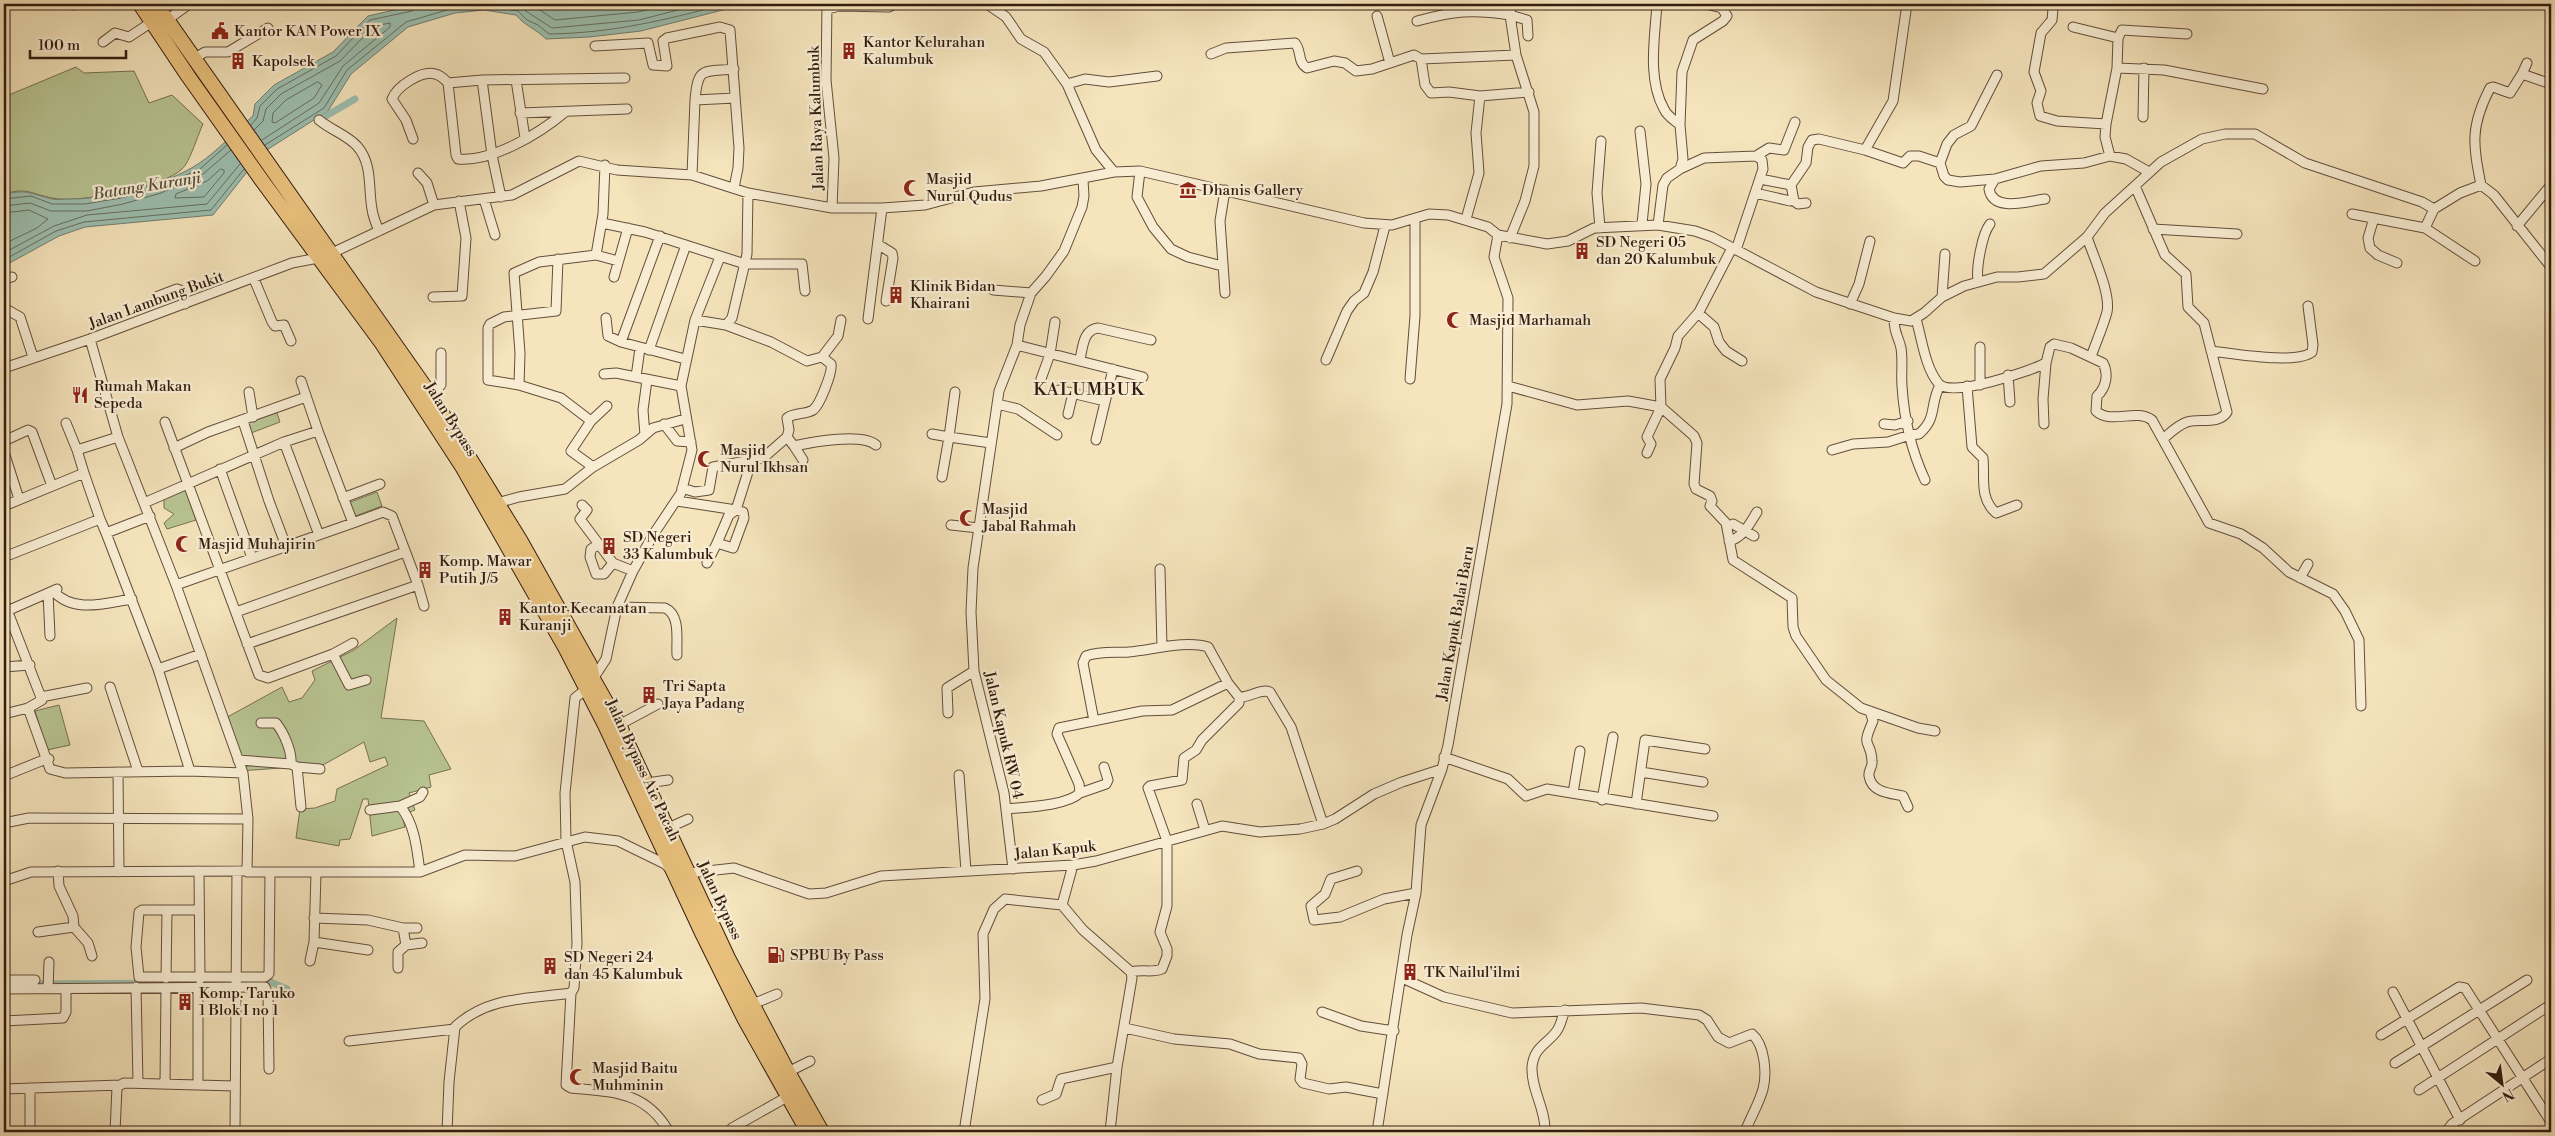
<svg xmlns="http://www.w3.org/2000/svg" width="2555" height="1136" font-family="'Libre Bodoni',serif">
<style>
.green{fill:#b8c593;stroke:#767052}
.water{fill:#9cbfb0;stroke:#727e70}
.lines{fill:none;stroke-linecap:round;stroke-linejoin:round}
.shore{stroke:#686e60;stroke-width:1}
.canal{stroke:#9cbfb0;stroke-width:7}
.minor-casing{stroke:#644e3b;stroke-width:11}
.highway-casing{stroke:#341c10;stroke-width:16}
.minor{stroke:#f8edd3;stroke-width:9}
.highway{stroke:#eac27e;stroke-width:14}
.labels{text-anchor:middle;stroke-width:4.5;stroke-linejoin:round;paint-order:stroke}
.poi-label{font-size:15px;fill:#341c10;stroke:#f8edd3;text-anchor:start}
.street-label{font-size:15px;fill:#341c10;stroke:#f8edd3}
.water-label{font-size:16px;font-style:italic;fill:#534d40;stroke:#f8edd3}
.quarter-label{font-size:18px;letter-spacing:1px;fill:#341c10;stroke:#f8edd3}
</style>
<rect width="100%" height="100%" fill="#f5e4bc"/>
<filter id="stains"><feTurbulence type="fractalNoise" baseFrequency=".004" numOctaves="4"/><feColorMatrix values="0 0 0 0 .2 0 0 0 0 .09 0 0 0 0 .02 0 0 0 .5 -.17"/></filter>
<radialGradient id="worn" r=".72"><stop offset=".6" stop-color="#630" stop-opacity="0"/><stop offset="1" stop-color="#630" stop-opacity=".3"/></radialGradient>
<path class="green" d="M76,67L84,73L134,71L149,103L172,95L203,124C198,134 190,162 182,169C164,187 77,204 52,198C32,194 26,187 4,194V97Z
M276,410L280,422L251,433L247,420Z
M185,488L196,520L167,529L164,523L174,514L164,508V498Z
M377,492L382,506L353,517L348,503Z
M397,618L381,718L424,721L451,769L429,775L431,787L409,793L415,810L402,815L405,827L372,836L368,799H363L350,839L340,840L339,846L296,838L300,809L315,808L335,801L337,789L388,765L385,757L370,762L364,742L323,765L239,771L222,720L282,687L289,702L302,698L315,680L312,671L354,650Z
M59,705L70,745L47,750L35,711Z"/>
<path class="water" d="M421,4H746L641,31L589,37L546,39C536,29 525,26 516,15L484,10L455,13L408,27L351,74L328,111L262,153L213,215L85,227L59,236L4,266V195C25,188 32,194 52,199C57,200 65,199 71,199C107,199 168,184 198,164C218,151 235,131 253,116L255,104L274,85L333,52L368,16Z"/>
<g class="lines">
<path class="shore" d="M515,4L552,28L639,20L701,4
M531,4L555,20L638,12L671,4
M318,82L322,85L314,98L275,123L272,122L273,113L286,100Z
M251,125L257,118L260,106L277,89L336,56L370,20L412,11L416,4
M254,130L263,121L266,109L281,94L340,61L374,26L390,23V27L343,66L319,103L262,140
M265,145L324,108L347,70L406,22L454,8L484,5L518,11L527,20L538,25L549,34C613,33 665,20 726,4
M221,169L224,170V173L204,197L175,198L176,194L207,181Z
M4,199L31,196L52,204H85L121,198L159,187L200,169L227,145
M4,206L30,203L51,211H87L123,204L161,193L203,174L231,150
M4,213L29,210L48,219L37,228L4,244
M4,253L54,226L87,215L207,204L240,164
M4,260L56,231L84,222L211,210L244,169"/>
<path class="canal" d="M317,117L319,120L355,99
M209,983L268,981L287,989
M26,984L186,983"/>
<g class="minor-casing">
<path id="minor" d="M72,4L73,5
M827,4L826,80L834,158L832,208H882L925,205L974,192L1041,186L1114,172L1140,171L1364,223L1392,225L1429,214L1448,215L1488,227L1498,235L1547,244L1568,241L1594,228L1658,225L1695,231L1712,237L1816,292L1894,318L1911,321L1924,313L1942,297L1964,286L1997,277H2018L2044,274L2087,237L2105,213L2161,162L2202,139L2225,134H2255L2305,163L2422,202L2434,209L2460,193L2481,185L2494,195L2551,267
M1511,4L1510,15L1527,20L1528,36
M1657,4C1655,36 1647,79 1664,109C1667,116 1674,120 1680,125
M990,6L1006,17L1021,39L1044,52L1067,84L1096,150L1114,172
M827,9L840,6L889,7L894,4
M2053,9L2052,20L2041,33L2034,72L2041,91L2037,103L2040,116L2057,121L2106,124
M1377,16L1390,63
M167,20L189,4
M1417,21C1454,11 1472,9 1510,15L1516,55L1534,112V166L1525,201L1510,238
M2073,27L2118,38
M103,42L115,33L129,37L155,20
M595,46L648,43L653,65L667,66L663,41L667,38L720,27L730,30L739,148L738,168L734,188
M1211,54L1226,48L1295,43C1302,51 1297,62 1307,68L1334,61L1345,63L1356,71L1372,69L1414,55L1421,59L1425,85L1431,93L1449,92L1480,96
M195,58L205,52H228L268,28
M1421,59L1516,55
M2117,68L2164,70L2263,89
M2522,74L2527,63
M482,80L492,155L501,197
M516,80L525,138
M448,83L482,80L625,78
M1067,84L1085,79L1109,82L1157,76
M695,100C698,66 703,72 734,69
M520,113L627,109
M2143,117L2144,68
M319,120C331,130 347,135 357,146C373,164 368,188 372,209C373,217 376,224 379,231
M1640,131L1646,184L1642,224
M413,139L406,120L392,99C397,86 422,70 435,74C441,75 445,80 448,83L456,155L458,159C492,162 539,134 565,112
M1865,150L1893,101L1907,4
M1756,156L1769,148L1784,150L1795,122
M2110,156L2105,137L2106,124L2117,68L2118,38L2122,30L2187,34
M1940,163L1947,144L1954,135L1971,126L1997,75
M605,165L603,214L596,255L539,262L514,273L520,353L519,385L561,398L591,421L571,451L593,467L639,440L653,428L685,419
M1680,169L1704,158L1756,156L1762,160L1763,169L1736,250
M1140,171L1137,197L1153,227L1171,249L1188,257L1222,266
M418,173L427,183L434,205
M692,175L695,100L735,98
M1760,179L1791,185
M1995,179L1989,189C1993,213 2029,201 2045,199
M2481,185C2473,144 2470,127 2490,88L2493,87L2510,93L2522,74L2551,84
M2135,186L2165,255L2186,274L2188,307L2204,323L2227,412C2219,425 2200,418 2187,422C2178,425 2171,432 2164,438
M1755,193L1790,201
M484,199L495,235
M1806,203L1798,204L1794,201L1791,185L1806,163L1808,147L1812,140L1819,139L1865,150L1903,163L1910,156H1919L1940,163L1944,176L1948,180L1960,182L1995,179L2041,166L2084,163L2110,156L2126,159L2149,172
M2434,209L2425,228L2475,261
M2352,214L2425,228
M2374,218L2368,238L2370,248L2378,255L2397,263
M1466,219L1479,173L1476,133L1480,96L1529,92
M602,223L645,232L745,264H802L805,291
M1658,225L1663,185L1667,178L1680,169L1683,159L1680,125L1682,72L1693,40L1723,21L1727,16L1722,8L1706,4
M2517,226L2551,185
M1600,228L1597,193L1601,141
M2153,229L2237,234
M660,236L621,342L685,359
M2087,237C2093,256 2111,293 2107,312C2103,327 2096,342 2091,357
M879,245L892,253L893,258L886,301
M332,253L434,205L512,195L579,161L617,170L692,175L748,193L832,208
M596,255L618,261
M614,277L628,228
M4,279L12,277
M254,279L272,322L275,326L284,325L291,341
M1978,281C1976,268 1982,234 1990,224
M993,290L1031,293
M1225,293L1220,221L1225,190
M156,297L177,289L180,290L185,304
M433,297L462,296L466,238L459,201
M1942,297L1945,254
M1850,304L1859,284L1870,241
M4,308L20,317L33,357
M1698,313L1714,327L1719,342L1726,351L1742,361
M606,318L608,336L621,342
M1894,318C1894,334 1898,335 1901,348C1903,360 1901,374 1902,386C1904,418 1912,452 1925,480
M868,319L882,208
M1916,319C1922,339 1925,368 1939,384C1952,398 2030,371 2046,363L2050,347L2054,344L2071,348L2103,363C2109,374 2106,388 2097,396L2096,411C2111,425 2136,408 2152,420L2209,523L2241,534L2263,548L2289,572L2333,594L2345,611L2359,640L2361,706
M695,320L720,257
M90,339L118,437L176,585L243,773L248,819L247,872H420L465,855L515,856L585,837L618,841L665,864L671,870
M1017,345L1143,377
M649,350L686,245
M2211,351C2232,353 2296,365 2312,352L2313,345L2308,306
M822,357L838,336L841,320
M1080,359C1083,347 1083,330 1098,328L1151,340
M1326,360L1347,311L1354,301L1364,293L1373,272L1385,226
M4,368L90,339L292,263L318,258
M604,374L616,373L681,386
M2008,375L2010,402
M636,377L640,348
M1041,379L1050,354L1055,322
M1410,379L1415,316V219
M301,381L318,431
M519,385L488,380V328L490,324L504,317L556,311L558,259
M1980,385V347
M1508,386L1577,405L1628,401L1661,407L1694,436L1697,443L1694,484L1696,489L1710,496L1712,501L1710,506L1726,523L1733,560L1792,598L1793,627L1796,636L1826,680L1861,708L1918,728L1935,731
M1967,386L1972,447L1983,458C1985,478 1979,498 1996,513L2017,505
M1059,390L1105,401
M249,392L253,417
M955,392L949,437L991,443
M430,394L441,385V353
M997,404L1018,409L1057,435
M1068,414L1073,393
M243,421L269,501L286,546
M591,421L607,406
M165,422L259,675L268,678L333,654L353,643
M66,423L77,450
M664,424L677,441L691,442
M1884,424L1895,425L1908,421
M2044,424L2043,399L2046,363
M932,434L949,437L942,477
M645,435L643,410L647,380
M787,437L794,446C813,442 862,433 876,445
M1096,440L1113,369
M4,441L28,430L32,432L52,486
M284,442L319,535
M794,446L803,460
M174,448L208,432L306,397
M1832,450L1853,444L1888,442L1910,435L1919,434C1938,417 1929,406 1940,385
M4,452L19,499
M1647,453L1651,444L1647,437L1661,407L1660,379L1675,348L1678,336L1699,312L1732,248
M220,469L252,558
M682,488L695,492L709,490L713,467L763,458L787,437L789,430L787,418C795,412 805,415 813,410C820,405 833,371 831,364L822,357L807,361L771,342L726,325
M343,498L380,484
M677,501L736,510L743,512L744,518L733,548L717,543L729,515L736,510L752,459
M144,503L284,442L318,431L353,523L383,512L392,516L418,585L247,644
M497,503L519,497L565,489L593,467
M582,505L587,510L580,519L613,563L633,571
M4,506L84,473L77,450L118,437
M100,519L106,533L150,516
M1733,524L1754,536
M951,525L979,528
M106,533L158,669L201,654
M1729,541C1743,538 1750,523 1757,512
M598,545L591,549L590,557L596,574H604L613,563
M4,557L100,519L84,473
M707,563L717,543
M1160,569L1162,647
M2300,578L2308,564
M176,585L353,523
M418,585L424,606
M53,591C74,614 105,603 132,599
M48,593L50,636
M4,602L42,700L28,708L50,769L65,773L190,771L243,773
M617,607L665,608C681,615 676,640 677,655
M7,611L57,589
M236,612L405,552
M333,654L349,685L366,680
M4,667L30,665
M158,669L190,771
M593,679L606,659L617,607L633,571L653,535L681,493L692,450L681,386L695,320L726,325L732,318L747,254L748,193
M110,687L138,771
M41,697L87,688
M1870,711L1873,721C1860,750 1871,738 1872,761C1873,767 1868,770 1869,776C1872,793 1890,793 1903,796L1908,807
M948,713L947,688L974,671
M4,714L28,708
M1094,721L1083,663L1086,656C1100,651 1114,653 1129,652C1152,650 1186,640 1208,647L1228,683L1239,697C1250,698 1260,688 1270,692L1291,727L1323,824
M261,723H276C284,733 292,751 291,764
M619,725L658,704
M1444,757L1508,779L1526,796L1547,789L1713,816
M238,760L291,764L297,767L301,807
M297,767L320,769
M118,772L119,872
M1641,772L1703,782
M959,775L966,871
M4,776L46,759H49
M647,783L668,780
M1080,793L1106,784L1108,780L1104,767
M1573,793L1580,751
M1602,800L1613,737
M1197,804L1205,830
M1636,804L1645,740L1705,749
M400,806L420,797L423,792
M1007,809C1026,807 1066,806 1080,793L1079,784L1057,734L1059,728L1142,711L1172,710L1228,683
M370,810L400,806C415,824 417,850 420,872
M4,823L29,818L248,819
M668,828L688,819
M1013,869L1004,793L974,671L971,612L973,568L999,391L1017,345L1020,325L1031,293L1046,276L1064,251L1082,207L1084,196L1083,180
M58,871L59,886L73,916L74,927L88,943L92,956
M199,871L200,979
M1357,871L1331,879L1325,894L1311,906L1314,920L1340,917L1384,899L1416,893
M316,873L314,942L368,950
M689,873L734,868L809,894L826,893L881,876L1073,865L1096,861L1222,826L1260,832L1300,829L1323,824L1335,819L1374,794L1402,782L1442,769
M4,881L31,872L242,871
M1062,905L1073,865
M199,910H142L139,912L136,947L139,977H265L269,974L270,872
M314,918L368,920L403,928H417
M38,932L74,927
M406,945L422,943
M310,961L314,942
M398,968V952L406,945L403,928
M166,978L167,911
M1402,978L1444,997L1512,1013L1641,1008L1699,1015L1707,1020L1718,1037L1729,1043L1752,1034C1765,1045 1767,1074 1763,1089C1759,1104 1750,1118 1745,1132
M4,980H35
M136,987L138,1082
M198,987V1085
M4,989L265,987L268,994L269,1069
M48,989L49,962
M2393,992L2460,1120
M571,993L566,1085L571,1088C613,1092 646,1091 669,1132
M753,1004L777,994
M1322,1012L1361,1026L1394,1031
M4,1021L63,1018L66,1012V989
M1125,1028L1174,1039L1230,1044L1259,1054L1299,1058L1302,1064L1300,1079L1303,1083L1329,1089L1346,1087L1383,1094
M2381,1035L2459,987L2465,988L2551,1122
M349,1041L455,1029
M2395,1063L2527,980
M788,1072L810,1061
M165,1083L166,988
M4,1089L120,1085
M2419,1090L2547,1007
M1042,1100L1056,1094L1061,1079L1117,1067
M732,1128L787,1097
M30,1132V1088
M69,1132H86
M115,1132L117,1087L124,1083L235,1086
M235,1132L237,871
M447,1132L449,1082L455,1027C487,996 530,999 571,993L574,988L577,943L575,882L566,841L565,793L575,698L586,689
M964,1132L985,999L983,934L994,909L1005,899L1062,905L1083,930L1131,972
M1110,1132L1117,1067L1132,978L1131,972C1142,969 1152,973 1162,969L1167,956V949L1160,932L1167,906V841L1148,788L1150,786L1182,780L1184,758L1196,750L1202,740L1239,703V697
M1377,1132L1407,935L1416,893L1421,825L1442,769L1448,745L1507,404L1508,298L1494,257L1498,235
M1545,1132C1546,1109 1531,1090 1532,1067C1534,1047 1546,1045 1556,1032C1561,1026 1562,1017 1565,1010
M2446,1132L2452,1124L2551,1059"/>
</g>
<g class="highway-casing">
<path id="highway" d="M140,4L188,76L263,182L381,342L463,468L566,649L605,725L703,935L744,1018L808,1132
M156,4L430,394L520,540L590,665L593,679L619,725L728,958L788,1072L822,1132"/>
</g>
<use href="#minor" class="minor"/>
<use href="#highway" class="highway"/>
</g>
<defs>
<g id="civic-bare" transform="scale(1.35)"><path d="M-.6-6.5H3V-4.5H.6V-3L4-1V1h2V6H-6V1h2V-1L-.6-3ZM-1.2 2.5V6h2.4V2.5Z" fill="#8f2418" stroke="#f8edd3" stroke-width="2.5" paint-order="stroke"/></g>
<g id="building-bare" transform="scale(1.35)"><path d="M-4-6H4V6H1V3H-1V6H-4ZM-2.5-4.3h1.7v1.8h-1.7ZM.8-4.3h1.7v1.8H.8ZM-2.5-1h1.7V.8h-1.7ZM.8-1h1.7V.8H.8Z" fill="#8f2418" stroke="#f8edd3" stroke-width="2.5" paint-order="stroke"/></g>
<g id="mosque-bare" transform="scale(1.35)"><path d="M3.5-4.9A6 6 0 1 0 3.5 4.9A5 5 0 1 1 3.5-4.9Z" fill="#8f2418" stroke="#f8edd3" stroke-width="2.5" paint-order="stroke"/></g>
<g id="museum-bare" transform="scale(1.35)"><path d="M0-6L6-3V-2H-6V-3ZM-5-1h2V3h-2ZM-1-1h2V3h-2ZM3-1h2V3H3ZM-6 4H6V6H-6Z" fill="#8f2418" stroke="#f8edd3" stroke-width="2.5" paint-order="stroke"/></g>
<g id="restaurant-bare" transform="scale(1.35)"><path d="M-5-6h1v4h1v-4h1v4h1v-4h1v5L-1.5 .5V6h-2V.5L-5-1ZM5-6V6H3V1.5H1.5Q1.5-4 5-6Z" fill="#8f2418" stroke="#f8edd3" stroke-width="2.5" paint-order="stroke"/></g>
<g id="fuel-bare" transform="scale(1.35)"><path d="M-5.5-6h7V0h2V4h1.3V-2.5L3-4.5l.8-.8L6-3V5H2.5V1h-1V6h-7ZM-4.2-4.7v3.2H.2V-4.7Z" fill="#8f2418" stroke="#f8edd3" stroke-width="2.5" paint-order="stroke"/></g>
</defs>
<g fill-rule="evenodd">
<use href="#civic-bare" x="220" y="31"/>
<use href="#building-bare" x="849" y="51"/>
<use href="#building-bare" x="238" y="61"/>
<use href="#mosque-bare" x="912" y="188"/>
<use href="#museum-bare" x="1188" y="190"/>
<use href="#building-bare" x="1582" y="251"/>
<use href="#building-bare" x="896" y="295"/>
<use href="#mosque-bare" x="1455" y="320"/>
<use href="#restaurant-bare" x="80" y="395"/>
<use href="#mosque-bare" x="706" y="459"/>
<use href="#mosque-bare" x="968" y="518"/>
<use href="#mosque-bare" x="184" y="544"/>
<use href="#building-bare" x="609" y="546"/>
<use href="#building-bare" x="425" y="570"/>
<use href="#building-bare" x="505" y="617"/>
<use href="#building-bare" x="649" y="695"/>
<use href="#fuel-bare" x="776" y="955"/>
<use href="#building-bare" x="550" y="966"/>
<use href="#building-bare" x="1410" y="972"/>
<use href="#building-bare" x="185" y="1002"/>
<use href="#mosque-bare" x="578" y="1077"/>
</g>
<g class="labels">
<g class="poi-label">
<text x="234" y="36">Kantor KAN Power IX</text>
<text x="863" y="47">Kantor Kelurahan<tspan x="863" dy="17">Kalumbuk</tspan></text>
<text x="252" y="66">Kapolsek</text>
<text x="926" y="184">Masjid<tspan x="926" dy="17">Nurul Qudus</tspan></text>
<text x="1202" y="195">Dhanis Gallery</text>
<text x="1596" y="247">SD Negeri 05<tspan x="1596" dy="17">dan 20 Kalumbuk</tspan></text>
<text x="910" y="291">Klinik Bidan<tspan x="910" dy="17">Khairani</tspan></text>
<text x="1469" y="325">Masjid Marhamah</text>
<text x="94" y="391">Rumah Makan<tspan x="94" dy="17">Sepeda</tspan></text>
<text x="720" y="455">Masjid<tspan x="720" dy="17">Nurul Ikhsan</tspan></text>
<text x="982" y="514">Masjid<tspan x="982" dy="17">Jabal Rahmah</tspan></text>
<text x="623" y="542">SD Negeri<tspan x="623" dy="17">33 Kalumbuk</tspan></text>
<text x="198" y="549">Masjid Muhajirin</text>
<text x="439" y="566">Komp. Mawar<tspan x="439" dy="17">Putih J/5</tspan></text>
<text x="519" y="613">Kantor Kecamatan<tspan x="519" dy="17">Kuranji</tspan></text>
<text x="663" y="691">Tri Sapta<tspan x="663" dy="17">Jaya Padang</tspan></text>
<text x="790" y="960">SPBU By Pass</text>
<text x="564" y="962">SD Negeri 24<tspan x="564" dy="17">dan 45 Kalumbuk</tspan></text>
<text x="1424" y="977">TK Nailul'ilmi</text>
<text x="199" y="998">Komp. Taruko<tspan x="199" dy="17">1 Blok I no 1</tspan></text>
<text x="592" y="1073">Masjid Baitu<tspan x="592" dy="17">Muhminin</tspan></text>
</g>
<g class="street-label">
<text transform="translate(816 118) rotate(-92)" y="5">Jalan Raya Kalumbuk</text>
<text transform="translate(156 300) rotate(-20)" y="5">Jalan Lambung Bukit</text>
<text transform="translate(451 419) rotate(58)" y="5">Jalan Bypass</text>
<text transform="translate(1455 623) rotate(-80)" y="5">Jalan Kapuk Balai Baru</text>
<text transform="translate(1004 735) rotate(77)" y="5">Jalan Kapuk RW 04</text>
<text transform="translate(643 770) rotate(65)" y="5">Jalan Bypass Aie Pacah</text>
<text transform="translate(1055 850) rotate(-6)" y="5">Jalan Kapuk</text>
<text transform="translate(720 900) rotate(65)" y="5">Jalan Bypass</text>
</g>
<g class="water-label">
<text transform="translate(147 185) rotate(-9)" y="6">Batang Kuranji</text>
</g>
<g class="quarter-label">
<text x="1089" y="395">KALUMBUK</text>
</g>
</g>
<rect width="2555" height="1136" fill="none" stroke="#f5e4bc" stroke-width="20"/>
<rect x="5" y="5" width="2545" height="1126" fill="none" stroke="#341c10" stroke-width="2.5"/>
<rect x="10" y="10" width="2535" height="1116" fill="none" stroke="#341c10"/>
<g transform="translate(2502 1084) rotate(151)" stroke="#f8edd3" stroke-width="4" paint-order="stroke">
<path d="M0-4L9 19L0 12L-9 19Z" fill="#341c10"/>
<text y="-8" font-size="14" font-weight="bold" text-anchor="middle" fill="#341c10">N</text>
</g>
<path d="M30 50v8h96v-8" fill="none" stroke="#341c10" stroke-width="2.5"/>
<text x="38" y="50" font-size="15" fill="#341c10" stroke="#f8edd3" stroke-width="4" paint-order="stroke">100 m</text>
<rect width="100%" height="100%" filter="url(#stains)"/>
<rect width="100%" height="100%" fill="url(#worn)"/>
</svg>
